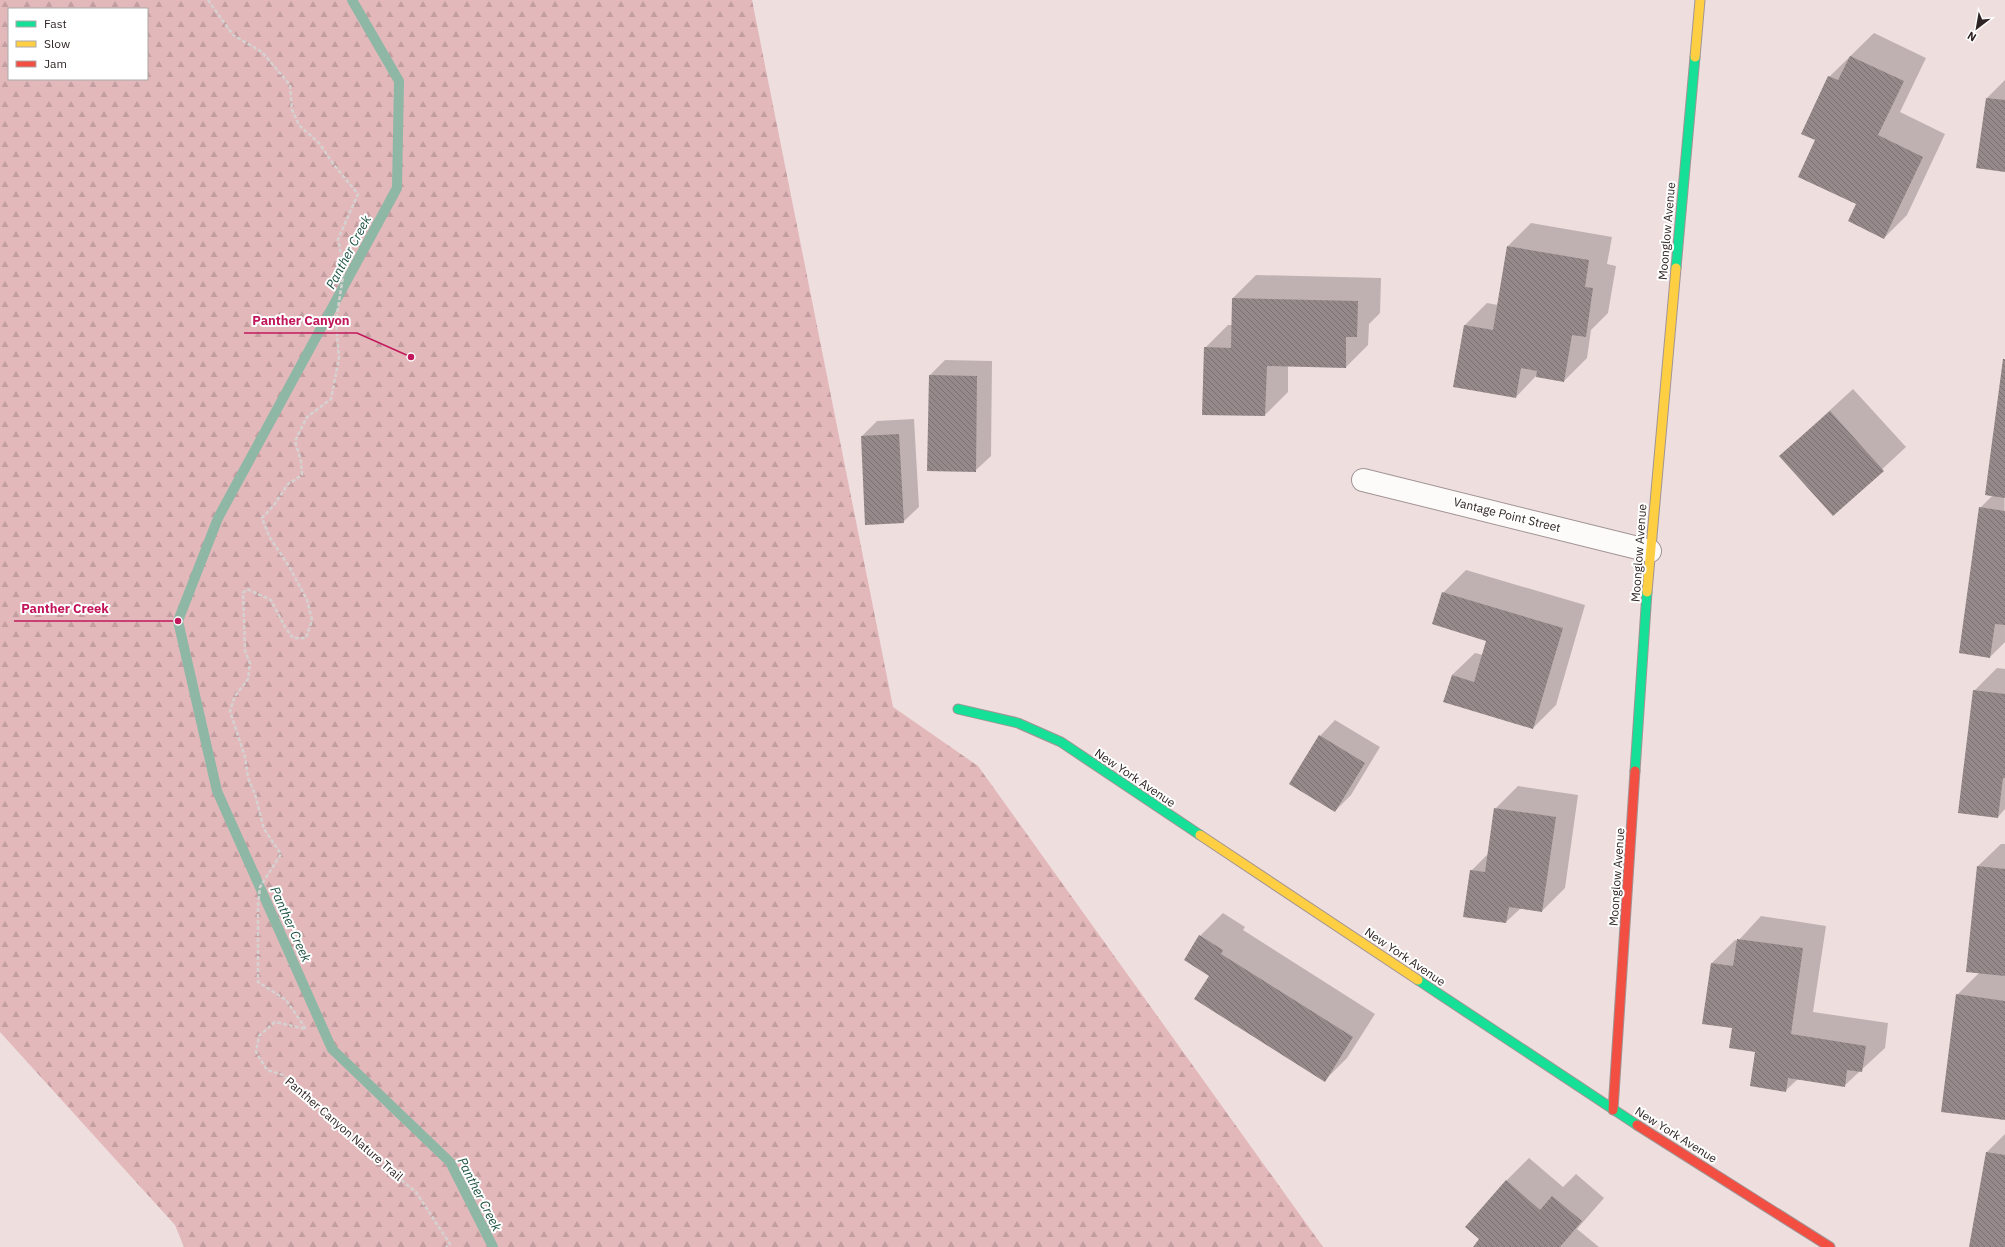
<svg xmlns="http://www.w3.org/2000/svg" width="2005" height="1247" font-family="'IBM Plex Sans',sans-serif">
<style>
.forest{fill:url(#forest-firs);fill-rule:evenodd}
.shadow{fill:#0003}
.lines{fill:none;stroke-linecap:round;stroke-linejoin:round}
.stream{stroke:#8eb7a6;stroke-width:10}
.building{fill:url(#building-back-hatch)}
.street-casing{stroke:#a19495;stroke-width:24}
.fast-casing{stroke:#a19495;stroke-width:11}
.slow-casing{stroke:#a19495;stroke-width:11}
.jam-casing{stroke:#a19495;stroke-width:11}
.path{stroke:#d6d1d1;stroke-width:2.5;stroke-dasharray:4 2;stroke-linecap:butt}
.street{stroke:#fdfafa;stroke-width:22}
.fast{stroke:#16e098;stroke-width:9}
.slow{stroke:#ffcf43;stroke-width:9}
.jam{stroke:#f24e42;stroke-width:9}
.labels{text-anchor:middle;stroke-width:4;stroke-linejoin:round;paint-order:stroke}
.street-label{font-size:12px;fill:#2f2424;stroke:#fff}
.water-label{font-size:13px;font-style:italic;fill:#1b5140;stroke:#fff}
.leader{fill:none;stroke:#c2185b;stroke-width:1.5}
.callout-dot{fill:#c2185b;stroke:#fff;stroke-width:1.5}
.callout-label{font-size:13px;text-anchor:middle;font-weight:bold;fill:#c2185b;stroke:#fff;stroke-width:4;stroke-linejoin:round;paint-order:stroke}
</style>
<defs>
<pattern id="forest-firs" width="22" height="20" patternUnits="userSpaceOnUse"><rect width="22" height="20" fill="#e2b8ba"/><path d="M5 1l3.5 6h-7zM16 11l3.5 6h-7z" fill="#c29ea0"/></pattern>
<pattern id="building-back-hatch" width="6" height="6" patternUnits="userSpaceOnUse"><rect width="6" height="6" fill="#96898a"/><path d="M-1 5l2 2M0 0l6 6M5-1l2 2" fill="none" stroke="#7b7071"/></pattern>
</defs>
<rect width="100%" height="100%" fill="#efdede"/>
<path class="forest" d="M0,0H752L893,707L978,766L1323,1247H184L175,1225L0,1032ZM9,9H147V79H9Z"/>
<path class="shadow" d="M1874,33L1926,58L1900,112L1945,134L1907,215L1884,238L1857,204L1816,140L1829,77Z
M2005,80V171L1987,98Z
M1531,223L1612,237L1607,264L1616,266L1608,313L1591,330L1587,358L1564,381L1536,376L1516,397L1464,326L1487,303L1498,305L1508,246Z
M1256,275L1381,278L1380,313L1369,324L1368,345L1346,367L1288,366V392L1265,415L1205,348L1228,325H1232L1233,298Z
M2004,359L2005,642L1990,657L1980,508L1993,495Z
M945,360L992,361L991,456L975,471L930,375Z
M1853,389L1906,447L1833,515L1780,456Z
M914,419L919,507L903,522L862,436L877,421Z
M1466,570L1585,605L1556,705L1533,728L1452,675L1475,653L1483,655L1487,640L1443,593Z
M1997,668L2005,669V809L1998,817L1974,691Z
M1335,720L1380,747L1351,795L1335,811L1320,736Z
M1518,786L1578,795L1565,888L1542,911L1521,908L1506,922L1471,871L1489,853L1495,809Z
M2001,844H2005V1119L1957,995L1980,972L1978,866Z
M1223,913L1245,927L1243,930L1375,1014L1347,1058L1324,1081L1210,975L1185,960L1200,936Z
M1761,916L1826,926L1813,1012L1888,1023L1885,1048L1844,1086L1798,1079L1786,1090L1756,1051L1733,1027L1712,963L1735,940L1738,941Z
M2005,1134V1247H1970L1987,1152Z
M1529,1158L1563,1187L1576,1174L1604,1198L1577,1229L1599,1247H1474L1481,1239L1506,1181Z"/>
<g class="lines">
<path class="stream" d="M352,0L399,81L397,188L218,518L178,621L217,791L332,1049L450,1162L493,1247"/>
</g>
<path class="building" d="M1850,56L1904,81L1878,135L1923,157L1884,239L1848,221L1856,204L1798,177L1815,140L1801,134L1828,76L1838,80Z
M1986,98L2005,100V172L1976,168Z
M1507,246L1589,260L1585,287L1593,288L1586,337L1572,335L1564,382L1536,377L1537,371L1521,368L1516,398L1453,387L1464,325L1493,330Z
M1232,298L1358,301L1357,337H1346V368L1267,366L1265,416L1202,415L1204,347L1231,348Z
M2003,359H2005V498L1985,495Z
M929,375L977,376L976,472L927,471Z
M1830,411L1884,471L1833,516L1779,456Z
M899,434L904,523L865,525L861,436Z
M1979,507L2005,511V625L1995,624L1990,658L1959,653Z
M1442,592L1563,628L1533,729L1443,702L1452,675L1474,682L1486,641L1432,624Z
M1973,690L2005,694V778H2003L1998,818L1958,813Z
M1319,735L1365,763L1335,812L1289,784Z
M1494,808L1556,817L1542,912L1509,907L1506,923L1463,917L1470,870L1485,872Z
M1977,866L2005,869V976L1966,972Z
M1199,935L1223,950L1221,954L1353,1037L1325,1082L1194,999L1209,976L1184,960Z
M1737,939L1803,948L1791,1034L1866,1046L1862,1072L1847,1070L1845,1087L1788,1078L1786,1092L1750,1086L1755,1052L1729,1048L1732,1028L1702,1024L1711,963L1733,966Z
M1956,994L2005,1001V1120L1941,1112Z
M1986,1152L2005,1155V1247H1969Z
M1506,1180L1540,1210L1552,1196L1582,1221L1560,1247H1473L1479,1239L1465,1227Z"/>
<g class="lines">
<g class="street-casing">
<path id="street" d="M1363,480L1650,551"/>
</g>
<g class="fast-casing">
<path id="fast" d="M1676,268L1695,57
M958,709L1018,723L1061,742L1200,835
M1635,771L1647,592
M1418,980L1637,1125"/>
</g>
<g class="slow-casing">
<path id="slow" d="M1695,57L1700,0
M1647,592L1676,268
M1200,835L1418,980"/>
</g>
<g class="jam-casing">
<path id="jam" d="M1613,1110L1635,771
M1637,1125L1830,1247"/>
</g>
<path class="path" d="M208,0L233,35L262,52L290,85L292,110L299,125L319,143L334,165L358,194L338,239L344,270L336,321L339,358L331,399L307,417L295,441L301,461L302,475L288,484L274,505L262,518L269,536L290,568L307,600L312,620L306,638H293L285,627L271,600L247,589L243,593L245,651L250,663L248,679L235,696L230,711L245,757L248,778L255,794L264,829L281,854L260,887L258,905V982L286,1000L306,1029L275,1022L259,1036L256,1052L267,1070L283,1075L367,1152L416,1192L450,1244L446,1247"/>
<use href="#street" class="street"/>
<use href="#fast" class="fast"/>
<use href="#slow" class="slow"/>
<use href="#jam" class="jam"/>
</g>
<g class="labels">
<g class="street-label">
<text transform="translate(1667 231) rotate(-85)" y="4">Moonglow Avenue</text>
<text transform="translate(1507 515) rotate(14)" y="4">Vantage Point Street</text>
<text transform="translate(1639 553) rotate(-86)" y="4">Moonglow Avenue</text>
<text transform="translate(1135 778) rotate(34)" y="4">New York Avenue</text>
<text transform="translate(1617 877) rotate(-86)" y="4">Moonglow Avenue</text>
<text transform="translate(1405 957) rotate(34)" y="4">New York Avenue</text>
<text transform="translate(344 1129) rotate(41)" y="4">Panther Canyon Nature Trail</text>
<text transform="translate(1676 1135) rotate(32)" y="4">New York Avenue</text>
</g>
<g class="water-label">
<text transform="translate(348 252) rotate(-62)" y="5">Panther Creek</text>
<text transform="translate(291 924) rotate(66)" y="5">Panther Creek</text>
<text transform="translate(480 1194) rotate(63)" y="5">Panther Creek</text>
</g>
</g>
<path class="leader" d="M411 357L357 333H244M178 621L117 621H14"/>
<g class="callout-dot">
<circle cx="411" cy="357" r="4"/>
<circle cx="178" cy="621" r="4"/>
</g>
<g class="callout-label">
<text x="301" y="325">Panther Canyon</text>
<text x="65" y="613">Panther Creek</text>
</g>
<rect x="8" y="8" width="140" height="72" fill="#ffffff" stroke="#aca7a7"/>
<rect x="16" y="21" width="20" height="6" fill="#16e098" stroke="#aca7a7"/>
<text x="44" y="28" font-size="12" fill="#2f2424">Fast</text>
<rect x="16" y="41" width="20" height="6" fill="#ffcf43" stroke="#aca7a7"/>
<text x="44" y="48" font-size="12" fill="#2f2424">Slow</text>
<rect x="16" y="61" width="20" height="6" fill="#f24e42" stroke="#aca7a7"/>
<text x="44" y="68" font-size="12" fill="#2f2424">Jam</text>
<g transform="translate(1977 28) rotate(211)" stroke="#ffffff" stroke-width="3" paint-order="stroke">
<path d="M0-3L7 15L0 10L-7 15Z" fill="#2f2424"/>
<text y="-6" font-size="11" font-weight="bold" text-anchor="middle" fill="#2f2424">N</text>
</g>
</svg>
